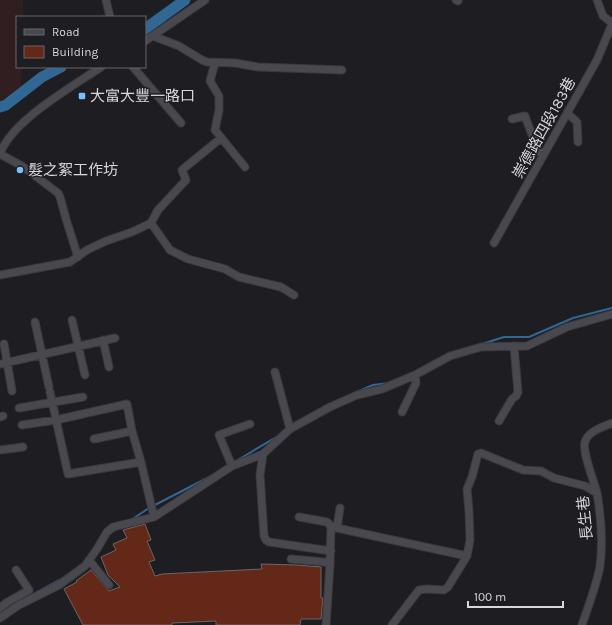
<svg xmlns="http://www.w3.org/2000/svg" width="612" height="625" font-family="Karla,'Noto Sans TC',sans-serif">
<style>
.industrial{fill:#311e21}
.lines{fill:none;stroke-linecap:round;stroke-linejoin:round}
.stream{stroke:#316793;stroke-width:2}
.river{stroke:#316793;stroke-width:11}
.building{fill:#632818;stroke:#6e6664}
.minor-casing{stroke:#3a393e;stroke-width:9}
.minor{stroke:#49484f;stroke-width:7}
.poi-dot{fill:#79bff8;stroke:#1d1d22;stroke-width:1.5}
.labels{text-anchor:middle;stroke-width:3;stroke-linejoin:round;paint-order:stroke}
.poi-label{font-size:15px;fill:#d8d7db;stroke:#1d1d22;text-anchor:start}
.street-label{font-size:15px;fill:#d8d7db;stroke:#1d1d22}
</style>
<rect width="100%" height="100%" fill="#1d1d22"/>
<path class="industrial" d="M0,0H23V17H17V67H22L21,86L10,96L0,100Z"/>
<g class="lines">
<path class="stream" d="M482,344L504,337H529L573,318L612,308
M359,391L373,385L389,383
M236,461L278,436
M153,506L213,475
M131,520L149,508
M109,534L117,529
M23,600L65,577"/>
<path class="river" d="M145,29L185,0
M0,107L6,105L42,77L61,67"/>
</g>
<path class="building" d="M145,524L151,540L147,541L155,560L149,562L155,576L162,574L262,569L261,564L297,565L321,567V598H323L321,619H301L300,625H216V621L172,623V625H83L64,589L77,582L76,581L91,570L107,589L109,591L120,587L108,575L101,557L116,550L113,544L127,538L123,530Z"/>
<g class="lines">
<g class="minor-casing">
<path id="minor" d="M106,0L110,17
M456,0L458,1
M597,0L603,16L612,23
M153,36L179,46L202,60L207,62L235,63L258,67L342,70
M145,41L205,0
M215,63L210,81L219,96V110L215,130L245,167
M133,67L181,123
M567,113L577,122L578,142
M512,119L525,116L538,151L544,154
M0,154L22,166L58,193L60,197L66,219L78,257
M0,154C11,121 72,87 101,67
M151,223L170,250L188,259L225,269L239,277L281,287L294,295
M494,243L597,60L612,24
M0,275L70,262L87,250L106,241L132,232L151,223L158,210L186,180L182,170L221,138
M72,320L85,375
M35,322L49,387
M103,340L109,367
M4,344L12,391
M0,364L115,338
M275,372L290,429
M50,392L68,474L141,462L154,517
M19,408L83,397
M402,412L416,383L415,375
M0,417L3,416
M499,421L512,399L516,396L518,392L514,346
M22,425L56,420L127,404L132,431L141,462
M94,439L132,431
M0,450L23,447
M481,453L523,470L541,471L554,478L585,486L597,493
M263,454L260,475L264,536L266,540L269,542L331,551
M232,466L219,435L250,424
M340,508L337,528L467,556
M299,517L327,522L331,526L330,564
M291,559L324,562L330,564L326,625
M89,560L109,585
M0,608L6,603L29,590L16,570
M0,618L19,605L59,585L85,566L97,549L107,532L113,527L154,517L232,466L263,454L290,429L330,407L357,395L382,389L415,375L450,356L481,347L527,346L567,327L612,314
M392,625L419,590L427,589L444,590L448,587L467,556L470,540L469,511L467,489L472,477L478,454
M582,625C588,607 597,584 600,566C603,542 601,516 597,493C594,481 582,452 585,442C588,431 603,427 612,423"/>
</g>
<use href="#minor" class="minor"/>
</g>
<g class="poi-dot">
<rect x="78" y="92" width="8" height="8" rx="2"/>
<circle cx="20" cy="170" r="4"/>
</g>
<g class="labels">
<g class="poi-label">
<text x="90" y="101">大富大豐一路口</text>
<text x="28" y="175">髮之絮工作坊</text>
</g>
<g class="street-label">
<text transform="translate(544 128) rotate(-61)" y="5">崇德路四段183巷</text>
<text transform="translate(585 518) rotate(-96)" y="5">長生巷</text>
</g>
</g>
<rect x="16" y="16" width="130" height="52" fill="#1d1d22" stroke="#68676c"/>
<rect x="24" y="29" width="20" height="6" fill="#49484f" stroke="#68676c"/>
<text x="52" y="36" font-size="12" fill="#d8d7db">Road</text>
<rect x="24" y="46" width="20" height="12" fill="#632818" stroke="#68676c"/>
<text x="52" y="56" font-size="12" fill="#d8d7db">Building</text>
<path d="M468 601v6h95v-6" fill="none" stroke="#d8d7db" stroke-width="2"/>
<text x="474" y="601" font-size="12" fill="#d8d7db" stroke="#1d1d22" stroke-width="3" paint-order="stroke">100 m</text>
</svg>
